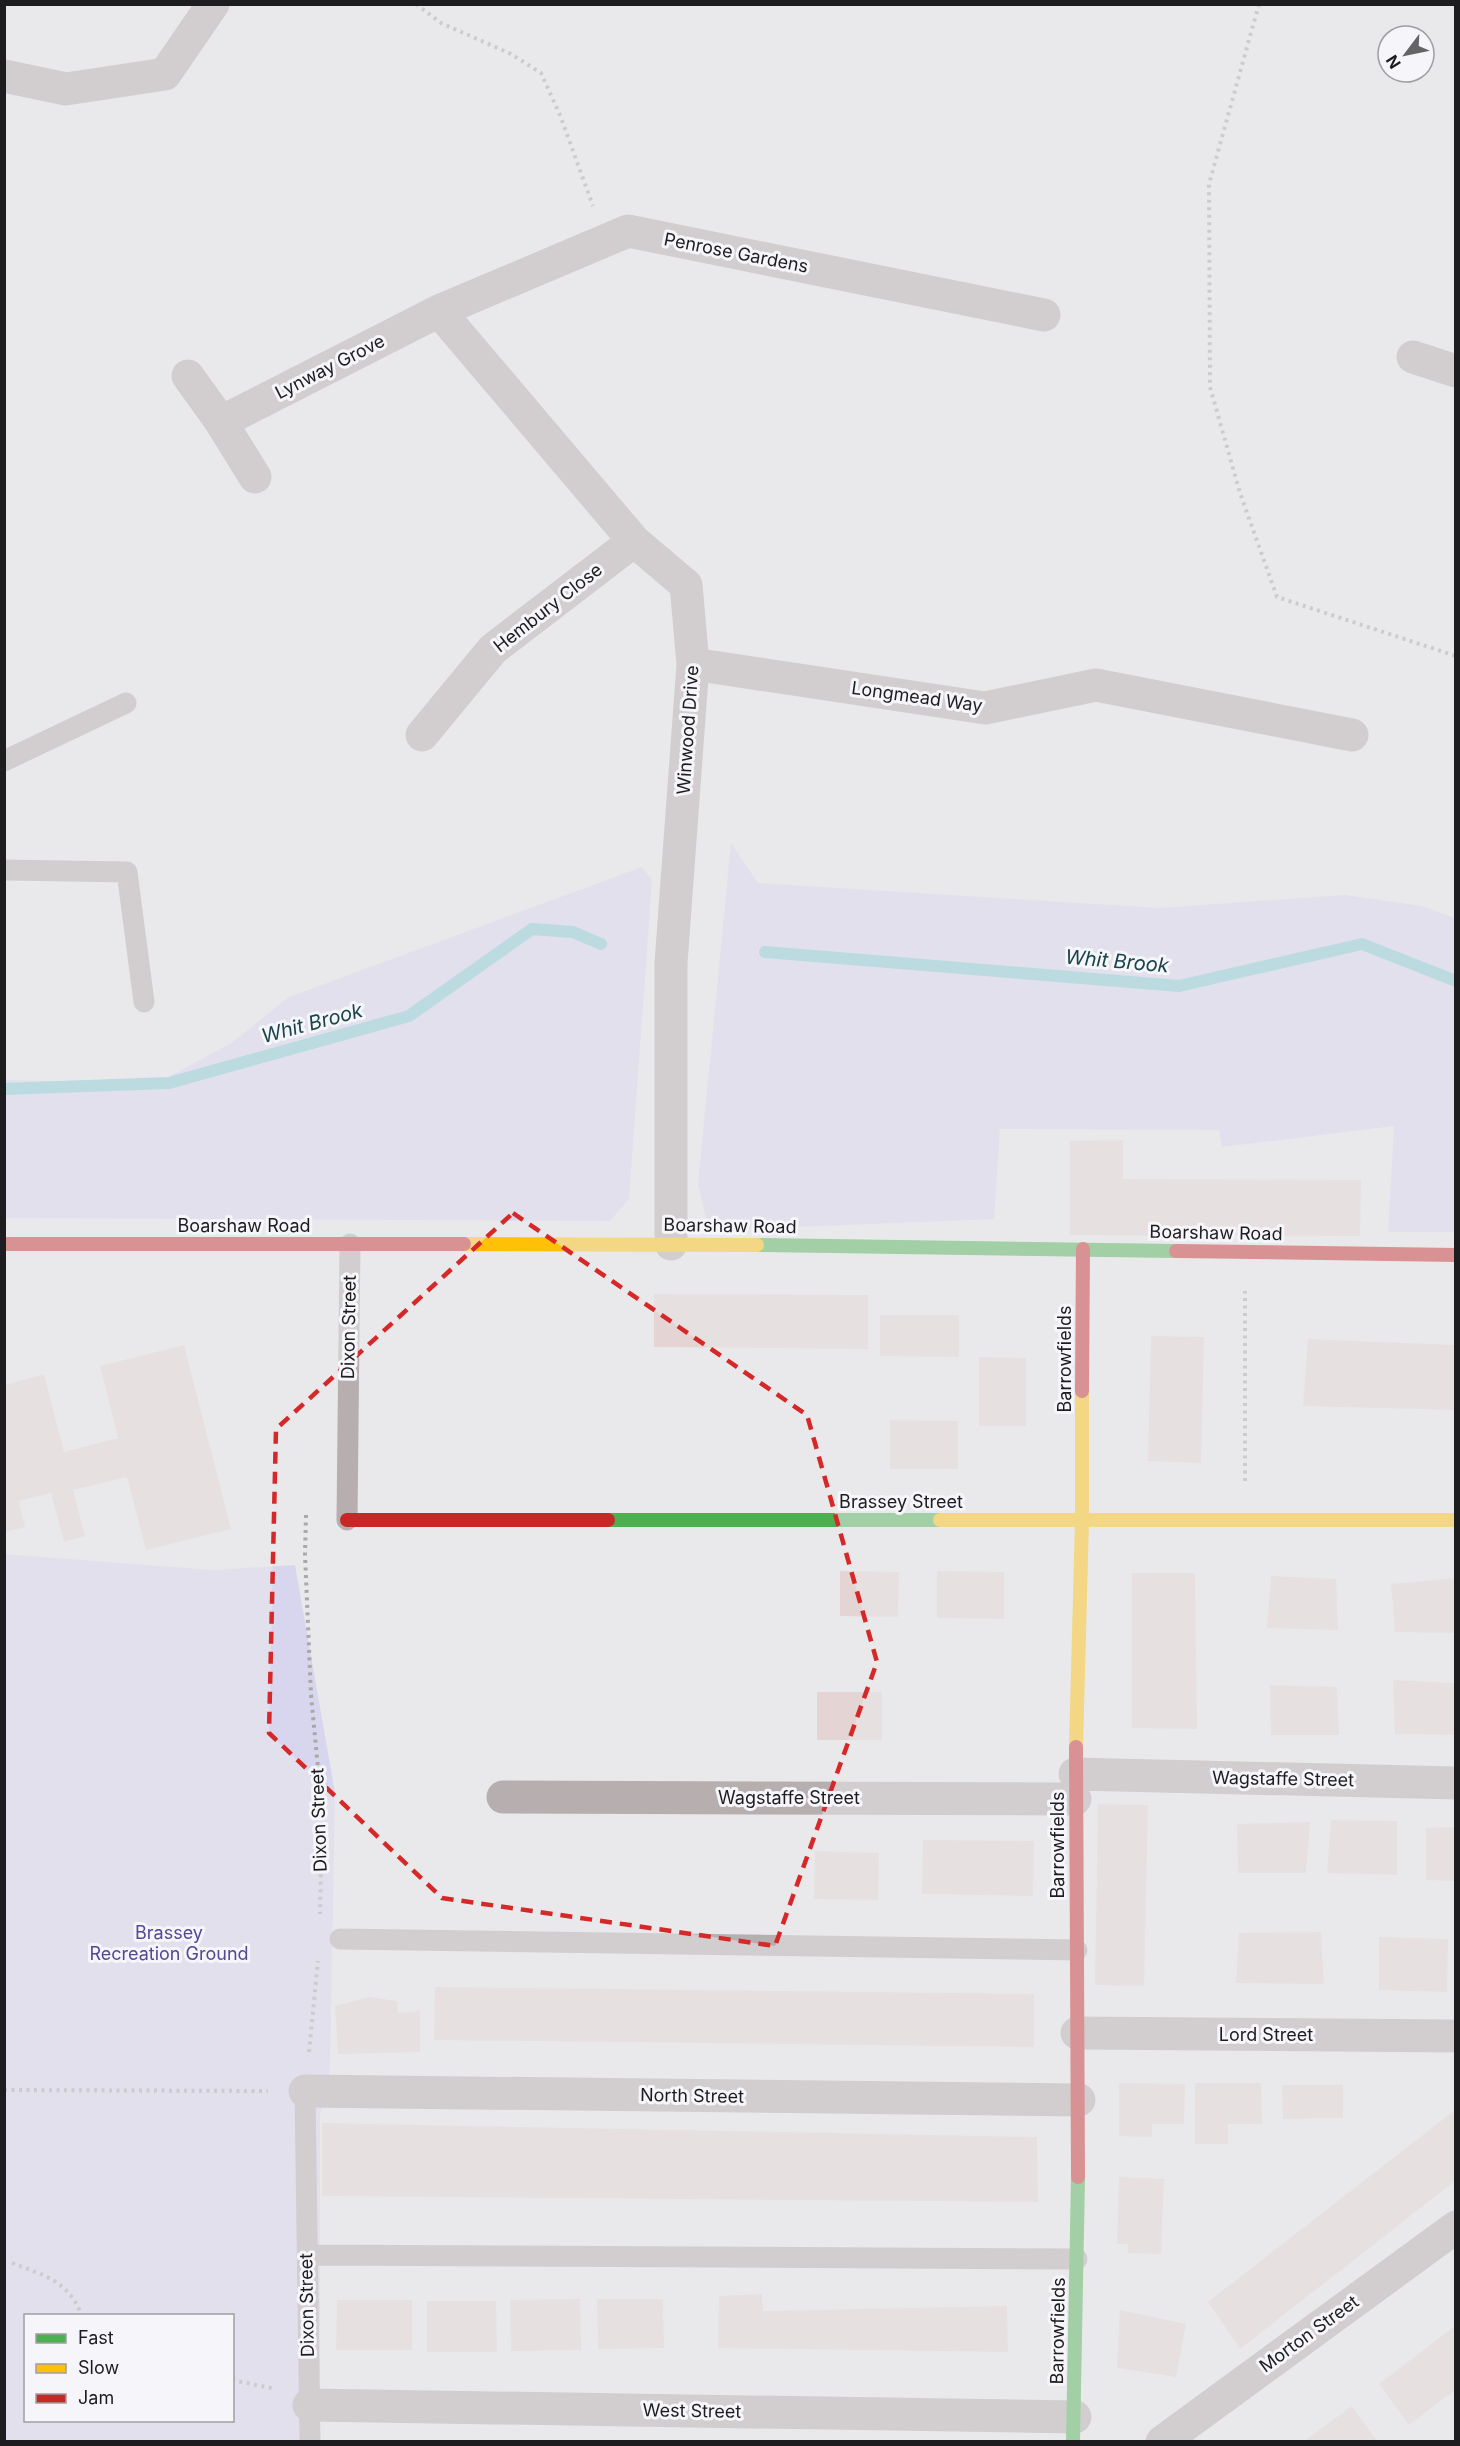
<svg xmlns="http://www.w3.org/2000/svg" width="1460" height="2446" font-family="Inter,sans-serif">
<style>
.green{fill:#d7d6ee;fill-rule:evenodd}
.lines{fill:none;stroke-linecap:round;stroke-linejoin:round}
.stream{stroke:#84cad2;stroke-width:12}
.building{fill:#e4d5d4}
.path{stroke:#ada7a8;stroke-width:4;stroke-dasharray:3 4.5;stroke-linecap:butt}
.lane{stroke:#b7aeaf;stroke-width:21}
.street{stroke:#b7aeaf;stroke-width:33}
.fast{stroke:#4caf50;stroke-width:14}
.slow{stroke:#ffc107;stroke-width:14}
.jam{stroke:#c62828;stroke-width:14}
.marked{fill:none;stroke:#d62828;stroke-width:4.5;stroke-dasharray:12 8;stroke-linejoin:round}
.labels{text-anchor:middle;stroke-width:6;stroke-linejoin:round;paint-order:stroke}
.street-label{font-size:18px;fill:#1d1d1f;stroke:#f5f5fa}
.park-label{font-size:18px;fill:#544896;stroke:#f5f5fa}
.water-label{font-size:20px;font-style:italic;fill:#18454a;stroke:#f5f5fa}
</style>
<rect width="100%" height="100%" fill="#e9e9eb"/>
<path class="green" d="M731,843L758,883L1159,908L1345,895L1422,906L1455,918V1232H1388L1394,1126L1222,1147L1219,1130L1000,1129L994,1219L747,1229L706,1218L698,1184Z
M642,867L652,880L629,1199L610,1221L5,1218V1080L157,1083L233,1042L289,997Z
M4,1554L212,1570L295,1565L335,1793L330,2069L320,2116V2441H5ZM26,2316H232V2420H26Z"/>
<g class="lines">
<path class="stream" d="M765,952L1179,986L1362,944L1456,981
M4,1089L169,1083L409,1016L532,929L573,932L601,944"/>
</g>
<path class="building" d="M1123,1140V1179L1361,1180L1360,1236L1070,1235V1141Z
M654,1294L868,1295V1349L654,1347Z
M880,1315H959V1357L880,1356Z
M1151,1336L1204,1337L1201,1463L1148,1461Z
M1308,1339L1455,1345V1410L1303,1406Z
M184,1345L231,1529L146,1550L127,1477L73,1490L85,1536L64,1542L51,1493L19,1501L25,1527L5,1532V1385L44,1374L64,1452L118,1438L100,1366Z
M979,1357L1026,1358V1426H979Z
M890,1420L958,1421V1469H890Z
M840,1571L899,1572L898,1617L840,1616Z
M937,1571L1004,1572V1619L937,1618Z
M1132,1573H1195L1197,1729L1132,1728Z
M1271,1576L1336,1579L1338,1630L1267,1628Z
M1455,1578V1633L1395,1632L1391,1584Z
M1393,1680L1455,1683V1735L1395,1734Z
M1270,1685L1337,1687L1339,1735H1271Z
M817,1692H882V1740H817Z
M1098,1804L1148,1805L1144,1986L1095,1985Z
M1331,1820L1397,1821V1875L1327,1873Z
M1310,1822L1306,1873H1238L1237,1824Z
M1455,1827V1881L1426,1880V1828Z
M923,1840L1034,1841L1033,1896L922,1894Z
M815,1851L879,1853L878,1900L814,1899Z
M1321,1932L1324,1984L1236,1983L1239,1933Z
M1379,1937L1448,1939L1447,1992L1379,1990Z
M435,1987L1034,1994V2047L434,2040Z
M369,1997L397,2001L398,2013L420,2011V2052L338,2054L335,2006Z
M1119,2083L1185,2084L1184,2124H1152V2137L1119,2136Z
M1195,2083H1261L1262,2124H1228V2144H1195Z
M1282,2085H1343V2118L1283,2119Z
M1455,2110V2181L1240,2349L1208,2302Z
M322,2123L1037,2137L1038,2202L322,2196Z
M1119,2177L1164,2179L1161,2254L1128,2253V2244H1117Z
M762,2294L763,2311L1007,2306L1008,2352L718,2348L719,2296Z
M580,2299L581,2350L511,2351L510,2300Z
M597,2299H663L664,2348L598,2349Z
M337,2300H412V2350H336Z
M427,2301H496L497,2352H427Z
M1120,2310L1186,2324L1176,2377L1117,2368Z
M1455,2326V2390L1409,2425L1379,2384Z
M1352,2406L1378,2442H1303Z"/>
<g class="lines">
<path class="path" d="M416,4L441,23L511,54L541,73L560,115L593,206
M1259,4L1209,184L1210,387L1240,493L1277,597L1456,656
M1245,1481V1291
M306,1515L305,1554L311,1695L322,1810L320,1914
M309,2052L318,1961
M4,2090L268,2091
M12,2263C45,2276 68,2280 82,2316
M232,2380L276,2389"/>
<path class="lane" d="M4,761L126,703
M4,870L127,872L144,1002
M347,1520L350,1244
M340,1939L1077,1950
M305,2091L310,2442
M307,2255L1077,2259"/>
<path class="street" d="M4,76L66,89L165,74L213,4
M439,311L634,541L686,585L693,664L671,963V1244
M1413,357L1456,371
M188,376L221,422L255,477
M221,422L439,311L628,231L1044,315
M693,664L985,708L1096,685L1352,735
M422,735L493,649L634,541
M1075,1774L1456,1783
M503,1797L1075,1799
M1077,2033L1456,2036
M305,2091L1079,2100
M309,2405L1075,2417
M1162,2442L1456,2227"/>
<path class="fast" d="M757,1245L1176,1251
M608,1520H940
M1073,2442L1078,2177"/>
<path class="slow" d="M464,1244L757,1245
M940,1520H1456
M1076,1747L1082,1520V1391"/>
<path class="jam" d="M4,1244H464
M1176,1251L1456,1255
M1082,1391L1083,1249
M347,1520H608
M1076,1747L1078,2177"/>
</g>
<path d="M0 0H1460V2446H0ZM513,1213L807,1415L877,1662L775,1946L442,1898L269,1733L276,1429Z" fill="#e9e9eb" fill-opacity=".55" fill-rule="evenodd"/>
<path class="marked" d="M513,1213L807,1415L877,1662L775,1946L442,1898L269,1733L276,1429Z"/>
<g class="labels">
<g class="street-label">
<text transform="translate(736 253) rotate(11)" y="6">Penrose Gardens</text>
<text transform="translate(330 367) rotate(-27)" y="6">Lynway Grove</text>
<text transform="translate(548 608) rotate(-38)" y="6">Hembury Close</text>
<text transform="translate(917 697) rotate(8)" y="6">Longmead Way</text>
<text transform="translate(688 730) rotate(-86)" y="6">Winwood Drive</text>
<text x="244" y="1232">Boarshaw Road</text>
<text transform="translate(730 1226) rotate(1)" y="6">Boarshaw Road</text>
<text transform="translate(1216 1233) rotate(1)" y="6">Boarshaw Road</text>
<text transform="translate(349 1327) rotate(-89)" y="6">Dixon Street</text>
<text transform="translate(1065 1359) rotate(-90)" y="6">Barrowfields</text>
<text x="901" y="1508">Brassey Street</text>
<text transform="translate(1283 1779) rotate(1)" y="6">Wagstaffe Street</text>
<text x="789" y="1804">Wagstaffe Street</text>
<text transform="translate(319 1820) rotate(-92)" y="6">Dixon Street</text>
<text transform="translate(1058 1845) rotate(-90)" y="6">Barrowfields</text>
<text x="1266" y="2041">Lord Street</text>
<text transform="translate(692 2096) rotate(1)" y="6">North Street</text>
<text transform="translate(307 2305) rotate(-91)" y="6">Dixon Street</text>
<text transform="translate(1058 2331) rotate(-89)" y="6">Barrowfields</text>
<text transform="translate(1309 2334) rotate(-36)" y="6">Morton Street</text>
<text transform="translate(692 2411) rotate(1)" y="6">West Street</text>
</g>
<g class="park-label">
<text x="169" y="1939">Brassey<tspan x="169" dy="21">Recreation Ground</tspan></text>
</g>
<g class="water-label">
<text transform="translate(1117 961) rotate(5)" y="7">Whit Brook</text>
<text transform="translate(312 1023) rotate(-15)" y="7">Whit Brook</text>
</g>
</g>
<rect width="1460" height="2446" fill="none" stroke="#1d1d1f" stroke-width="12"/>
<rect x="24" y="2314" width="210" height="108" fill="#f5f5fa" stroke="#9f9fa2" stroke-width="1.5"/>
<rect x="36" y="2334" width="30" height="9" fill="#4caf50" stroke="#9f9fa2" stroke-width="1.5"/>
<text x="78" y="2344" font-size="18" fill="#1d1d1f">Fast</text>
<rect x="36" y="2364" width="30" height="9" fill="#ffc107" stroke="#9f9fa2" stroke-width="1.5"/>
<text x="78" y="2374" font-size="18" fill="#1d1d1f">Slow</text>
<rect x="36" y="2394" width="30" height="9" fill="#c62828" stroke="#9f9fa2" stroke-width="1.5"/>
<text x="78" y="2404" font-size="18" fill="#1d1d1f">Jam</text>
<g transform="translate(1406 54) rotate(238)"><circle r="28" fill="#f5f5fa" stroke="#9f9fa2" stroke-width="1.5"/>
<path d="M0-4.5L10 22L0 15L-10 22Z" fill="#646466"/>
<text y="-9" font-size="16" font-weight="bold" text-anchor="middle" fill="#1d1d1f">N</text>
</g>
</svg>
